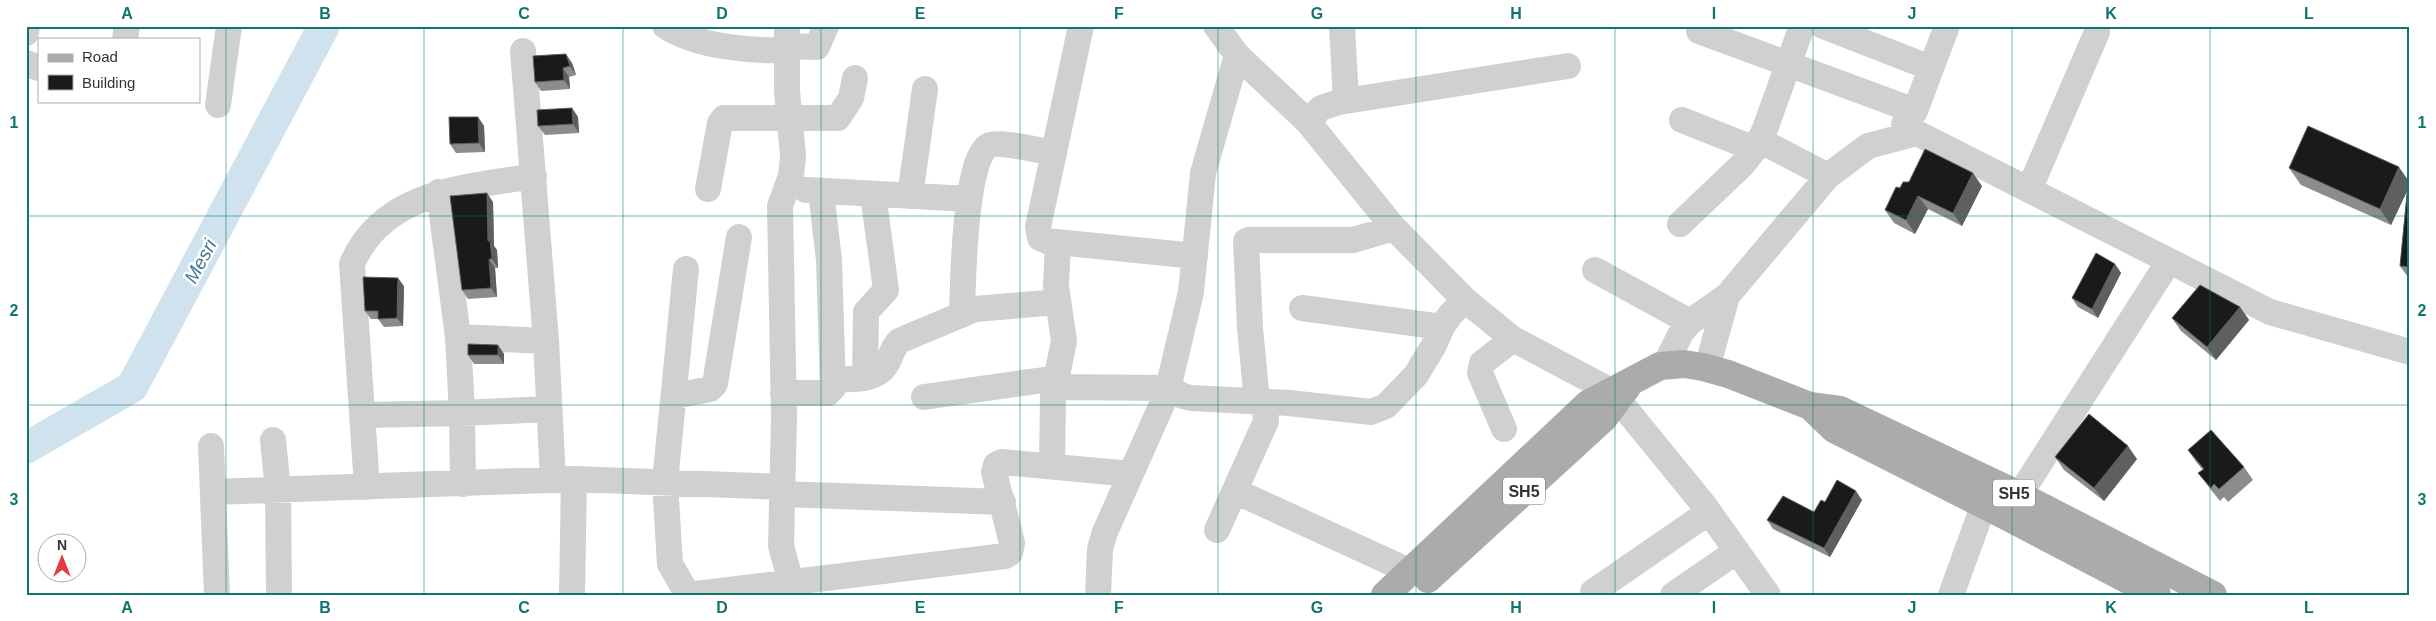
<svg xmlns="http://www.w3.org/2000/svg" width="2436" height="621" font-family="Arial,sans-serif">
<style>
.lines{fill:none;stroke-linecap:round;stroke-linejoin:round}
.river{stroke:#cfe2ee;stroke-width:32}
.minor{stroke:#d0d0d0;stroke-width:26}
.major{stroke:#ababab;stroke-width:28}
.wall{fill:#8c8c8c}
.shaded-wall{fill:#5f5f5f}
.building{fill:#1a1a1a;stroke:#5f5f5f}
.grid{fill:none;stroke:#0f766e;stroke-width:1;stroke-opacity:0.55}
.labels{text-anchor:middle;stroke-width:5;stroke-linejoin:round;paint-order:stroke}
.shield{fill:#fff;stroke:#707070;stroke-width:1}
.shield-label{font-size:16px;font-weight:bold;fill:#333}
.water-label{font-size:19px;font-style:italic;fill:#3f7597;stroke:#fff}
.neatline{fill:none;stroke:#0f766e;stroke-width:2}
.grid-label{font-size:16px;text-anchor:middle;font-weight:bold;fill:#0f766e}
</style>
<rect width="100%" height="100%" fill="#fff"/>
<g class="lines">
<path class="river" d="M26,448L132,387L324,26"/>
<path class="minor" d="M665,26C698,47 749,51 787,50
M787,26V91L793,156L791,176L780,206L784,418L781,546L791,582
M1081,26L1038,227L1040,238L1047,241L1195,256
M1216,26L1237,55L1308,122L1394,228L1465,300L1513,339L1611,391L1704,505L1768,595
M1342,26L1346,101
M1823,26L1931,68
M1699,31L1915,111
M26,33L27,26
M125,39L127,26
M787,46L817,47L826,26
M523,51L546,341L553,479
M26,63L39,68
M218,105L229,26
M1682,120L1755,149
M1308,122L1321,108L1339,102L1568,66
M1904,124L1915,111L1947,26
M1759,140L1828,176
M708,189L720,123L724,118H838L851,98L855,78
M806,190L969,199
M2029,190L2097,32
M439,192L458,337L462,413L463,484
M910,196L925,89
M1680,224L1743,164L1755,149L1765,129L1802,26
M686,269L665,482L670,564L688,595L1005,556L1010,553L1012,543L994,472L996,465L1002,462L1131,474
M1595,270L1690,322
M1302,308L1442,327
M962,315C963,287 964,154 990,145C1000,141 1041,151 1054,153
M458,337L546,341
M1665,365L1681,333L1690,322L1727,296L1828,176L1868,146L1917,133L2270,312L2410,352
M1707,368L1727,296
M865,378L866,312L886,290L873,194
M833,379C850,379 875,382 886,365C891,357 892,348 899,341L975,309L1058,302
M1056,387L1168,388L1183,396L1191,398L1289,403L1371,412L1386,406L1416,375L1434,345L1442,327L1450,315L1465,300
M783,393H828L833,388L829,260L821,191
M675,396L710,389L715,384L739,237
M924,397L1058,378
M1257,402L1250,328L1246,241L1249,240H1353L1394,228
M363,415L462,413L549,409
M1504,429L1480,373L1482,363L1513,339
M273,440L278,490L279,595
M211,446L217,595
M1052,466L1053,395L1064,341L1056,286L1058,242
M367,487L352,264C383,191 467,187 534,176
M1235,491L1409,571
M213,492L574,479L783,487
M782,494L1003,502
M2008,513L2169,261
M1217,530L1266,421L1264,402
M1593,592L1709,512
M572,595L574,479
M1098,595L1100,549L1105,532L1167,393L1191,292L1203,173L1237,55
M1673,595L1737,551
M1951,595L1984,504"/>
<path class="major" d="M1810,406L1834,429L2006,516L2157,595
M1428,579L1603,419L1627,387
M1385,595L1588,404L1660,366L1684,364L1703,367L1728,374L1810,406L1840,410L2019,495L2213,595"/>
</g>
<path class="wall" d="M572,63L576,75L569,77L570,89L541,91L535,82Z
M572,108L578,117L579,133L545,135L538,126Z
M478,117L484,126L485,152L456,153L450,144Z
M2410,164V280L2400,266L2407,191L2391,225L2301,185L2289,168L2408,180Z
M1982,186L1962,226L1928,209L1915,234L1894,223L1885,210L1900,188Z
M493,202L494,246L497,250L498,268H495L497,297L468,299L462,290Z
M2115,264L2121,273L2098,318L2078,307L2072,298Z
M404,286L403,326L384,327L378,319H371L365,311Z
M2240,307L2249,320L2216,360L2181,331L2172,318Z
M498,345L504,354V364H474L468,355Z
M2188,450L2244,467L2253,480L2228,502L2224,497L2220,501L2208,486L2198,473L2203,470L2197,463Z
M2055,457L2137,459L2104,501L2064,470Z
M1862,500L1830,557L1773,529L1767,520L1814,512L1825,502Z"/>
<path class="shaded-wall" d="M566,54L572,63L576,75L570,66Z
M563,68L569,77L570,89L564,80Z
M572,108L578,117L579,133L573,124Z
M478,117L484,126L485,152L479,143Z
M2399,167L2410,183V185L2391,225L2380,209Z
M1973,173L1982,186L1962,226L1953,213Z
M487,193L493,202L494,246L497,250L498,268L492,259L488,241Z
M1918,196L1928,209L1915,234L1906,220Z
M489,259L495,268L497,297L491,288Z
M2115,264L2121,273L2098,318L2092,309Z
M398,278L404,286L403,326L397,318Z
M2240,307L2249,320L2216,360L2207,347Z
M498,345L504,354V364L498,355Z
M2128,446L2137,459L2104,501L2094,488Z
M1856,491L1862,500L1830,557L1824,548Z"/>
<path class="building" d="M566,54L570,66L563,68L564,80L535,82L533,56Z
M572,108L573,124L538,126L537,110Z
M449,117H478L479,143L450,144Z
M2308,126L2399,167L2380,209L2289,168Z
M1925,149L1973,173L1953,213L1918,196L1906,220L1885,210L1896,187L1900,188L1903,182H1909Z
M2410,164V267L2400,266Z
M487,193L488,241H490L492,259H489L491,288L462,290L450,196Z
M2096,253L2115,264L2092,309L2072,298Z
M363,277L398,278L397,318L378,319V311H365Z
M2200,285L2240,307L2207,347L2172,318Z
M468,344L498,345V355H468Z
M2089,414L2128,446L2094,488L2055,457Z
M2211,430L2244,467L2219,489L2214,484L2211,488L2198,473L2204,469L2188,450Z
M1837,480L1856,491L1824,548L1767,520L1783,496L1814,512L1821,500L1825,502Z"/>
<path class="grid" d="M226,26V595M424,26V595M623,26V595M821,26V595M1020,26V595M1218,26V595M1416,26V595M1615,26V595M1813,26V595M2012,26V595M2210,26V595M26,216H2410M26,405H2410"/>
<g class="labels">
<g class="shield">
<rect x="1503" y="477.5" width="42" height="27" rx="4"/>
<rect x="1993" y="479.5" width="42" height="27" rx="4"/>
</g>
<g class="shield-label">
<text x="1524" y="497">SH5</text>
<text x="2014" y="499">SH5</text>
</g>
<g class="water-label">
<text transform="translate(200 261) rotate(-62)" y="7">Mesri</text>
</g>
</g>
<rect width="2436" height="621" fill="none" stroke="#ffffff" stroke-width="55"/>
<rect x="38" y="38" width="162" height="65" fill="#ffffff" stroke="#adadad"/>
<rect x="48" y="54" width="25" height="8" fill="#ababab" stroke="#adadad"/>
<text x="82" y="62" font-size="15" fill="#333333">Road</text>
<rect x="48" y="75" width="25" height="15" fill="#1a1a1a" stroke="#adadad"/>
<text x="82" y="88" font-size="15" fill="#333333">Building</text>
<g transform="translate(62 558)"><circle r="24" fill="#ffffff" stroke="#adadad"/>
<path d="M0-4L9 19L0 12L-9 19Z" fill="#e63946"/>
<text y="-8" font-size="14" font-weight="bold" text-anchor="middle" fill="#333333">N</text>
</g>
<rect x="28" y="28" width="2380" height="566" class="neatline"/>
<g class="grid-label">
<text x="127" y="19">A</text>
<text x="325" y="19">B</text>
<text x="524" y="19">C</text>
<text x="722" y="19">D</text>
<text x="920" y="19">E</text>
<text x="1119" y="19">F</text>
<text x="1317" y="19">G</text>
<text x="1516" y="19">H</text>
<text x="1714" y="19">I</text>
<text x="1912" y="19">J</text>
<text x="2111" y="19">K</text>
<text x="2309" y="19">L</text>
<text x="14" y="128">1</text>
<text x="2422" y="128">1</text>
<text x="14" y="316">2</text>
<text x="2422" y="316">2</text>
<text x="14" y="505">3</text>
<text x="2422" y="505">3</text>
<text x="127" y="613">A</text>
<text x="325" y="613">B</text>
<text x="524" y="613">C</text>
<text x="722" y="613">D</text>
<text x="920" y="613">E</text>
<text x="1119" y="613">F</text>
<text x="1317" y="613">G</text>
<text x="1516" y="613">H</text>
<text x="1714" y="613">I</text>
<text x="1912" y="613">J</text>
<text x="2111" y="613">K</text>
<text x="2309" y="613">L</text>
</g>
</svg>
